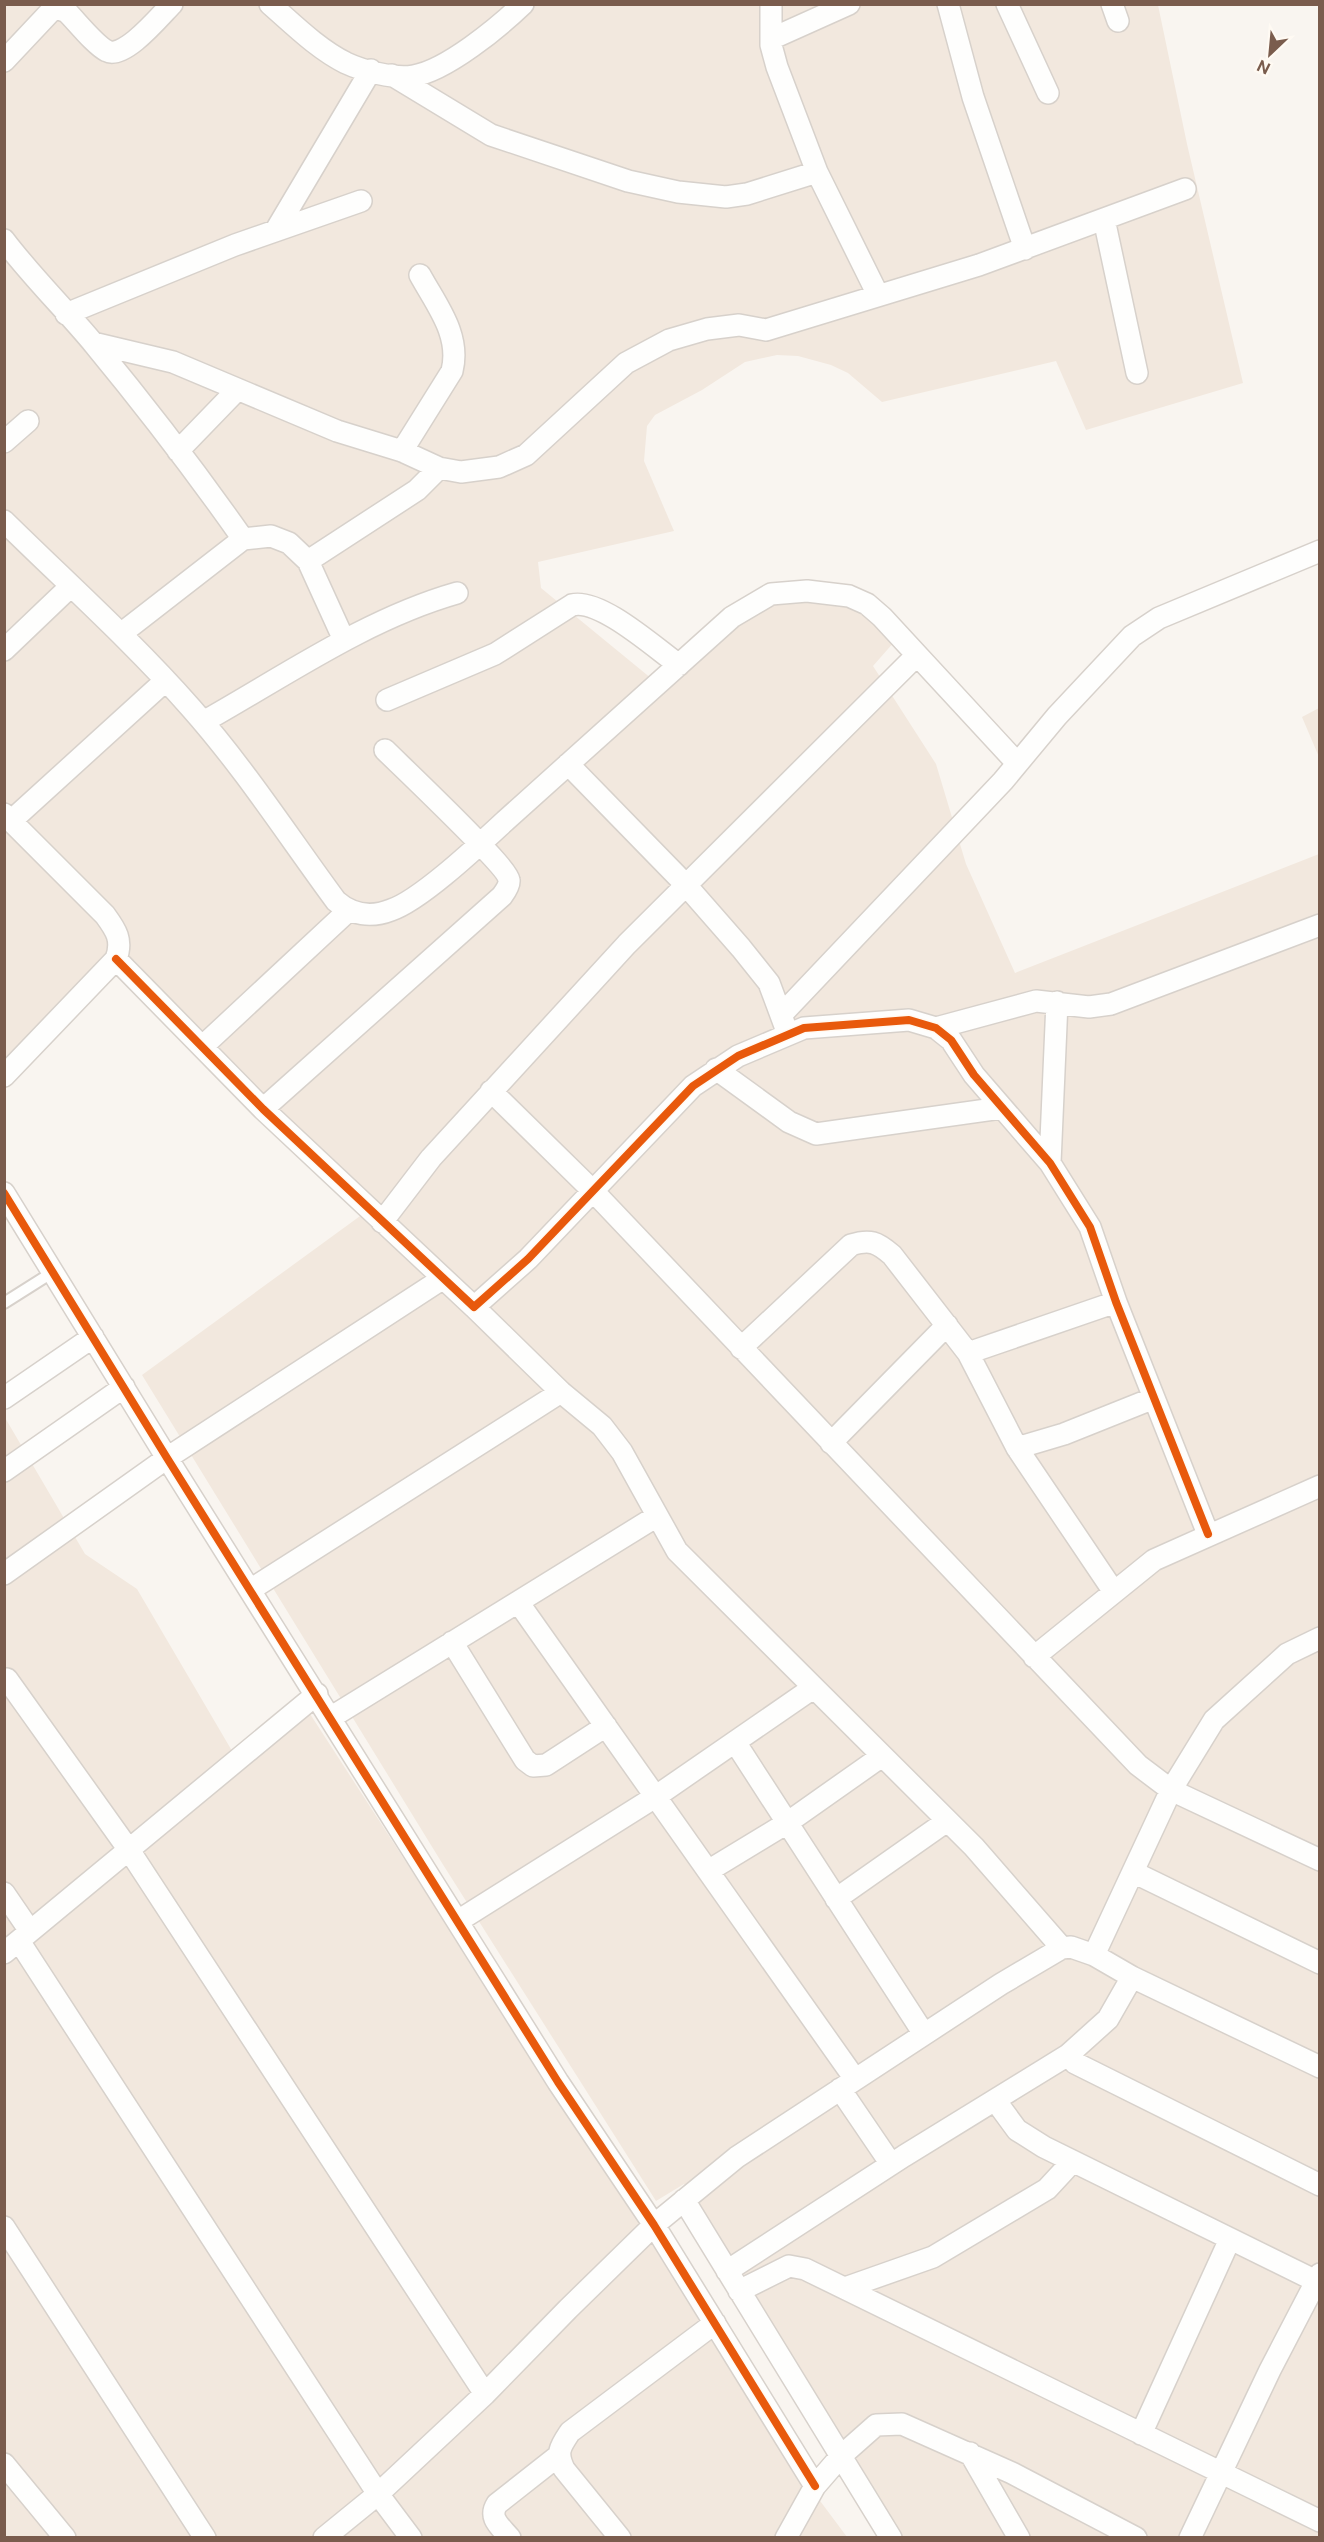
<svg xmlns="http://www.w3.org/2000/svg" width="1324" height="2542" font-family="'Public Sans',sans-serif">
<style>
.residential{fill:#f2e8de}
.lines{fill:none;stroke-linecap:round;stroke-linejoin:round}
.lane-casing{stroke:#d7d1cb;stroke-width:14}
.street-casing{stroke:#d7d1cb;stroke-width:24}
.lane{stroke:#fefefd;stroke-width:10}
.street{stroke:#fefefd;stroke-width:21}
.cycleway-casing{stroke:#fffaf3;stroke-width:11}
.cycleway{stroke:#e8590c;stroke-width:8}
</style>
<rect width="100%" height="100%" fill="#f9f5f0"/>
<path class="residential" d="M926,4L1158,5L1187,144L1243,383L1086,430L1056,361L882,402L848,373L831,365L798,356L777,355L745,362L702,390L655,415L647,426L644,461L674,531L538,562L541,588L652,679L751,597H845L895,641L873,666L936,764L966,864L1015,973L1319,854V2537H897L684,2184L656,2201L442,1863L142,1375L367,1211L134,960L5,1080V5Z
M1319,708V757L1302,717Z
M4,1416L85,1554L137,1589L235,1756L301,1700L634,2214L765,2427L847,2537H5Z"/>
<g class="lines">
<g class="lane-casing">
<path id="lane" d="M4,1303L53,1272"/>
</g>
<g class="street-casing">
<path id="street" d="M270,4C294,25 318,49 346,63C363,71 394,79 413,76C446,71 499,27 523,4
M771,4V45L777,67L817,172L878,295
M948,4L973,97L1025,249
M1007,4L1048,93
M1112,4L1118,21
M771,39L849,4
M4,61L52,10L59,9L67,12C77,22 95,45 107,51C124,60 160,16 172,4
M392,75L491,135L628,181L678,192L726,197L747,194L817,172
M1104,219L1137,373
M276,230L371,70
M4,240C32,277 65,309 94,344C146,407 196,472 243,539
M66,314L235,245L361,201
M93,343L173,362L337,431L402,451L439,468L461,472L499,467L526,455L626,363L669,340L707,329L739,325L766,330L979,265L1185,189
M4,442L28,421
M178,451L237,390
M402,451L452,371C461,335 437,306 420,275
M4,521C67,583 133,642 191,708C245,769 288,836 336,901C352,915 371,918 391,910C421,900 480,844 505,821C581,753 657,685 732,617L771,594L807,591L849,596L867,604L882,617L1017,763
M308,561L417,490L439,468
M122,633L243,539L271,536L289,543L308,561L344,640
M4,650L71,586
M387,700L495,654L572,605C600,598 655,648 679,665
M203,722C285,676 366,619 457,593
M568,764L685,884L741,948L769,983L785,1026
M4,814L105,915C116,930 123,940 116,959L4,1076
M11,821L165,681
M116,959L263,1109L474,1307L528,1259L693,1086L738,1056L804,1028L909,1020L936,1028L951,1040L974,1075L1050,1163L1090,1227L1116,1302L1208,1534
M782,1014L1003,781L1057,716L1132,636L1159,618L1320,551
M936,1028L1036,1001L1089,1007L1111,1004L1320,925
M203,1046L348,911
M716,1069L789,1122L816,1134L1001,1108
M491,1091L593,1191L1138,1765L1171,1790L1320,1860
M263,1109L502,896C505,892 510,885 509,880C507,866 402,767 385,750
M1050,1163L1057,1002
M4,1193L167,1458L558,2082L654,2225L815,2486
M382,1222L431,1158L627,944L917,655
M474,1307L561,1392L602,1426L622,1452L677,1551L974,1847L1062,1948
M741,1348L851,1245C870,1239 877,1242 892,1255L968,1353L1017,1448L1114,1592
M968,1353L1116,1302
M4,1398L93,1337
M831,1443L947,1325
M1017,1448L1064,1434L1154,1398
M4,1471L124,1387
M4,1574L167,1458L442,1279
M250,1590L561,1392
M518,1602L855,2079
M452,1642L525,1760L533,1766L546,1765L606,1726
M1034,1657L1154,1560L1320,1486
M7,1679L129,1850L485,2394
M330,1718L657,1516
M735,1742L924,2034
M708,1871L787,1823L882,1756
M1133,1872L1320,1963
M4,1893L30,1931
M836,1899L947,1821
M458,1921L655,1797L813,1688
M19,1941L378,2494L411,2538
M4,1953L317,1694
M1094,1955L1171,1790L1214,1720L1287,1654L1320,1638
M1068,2055L1075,2063L1320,2185
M840,2089L891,2164
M995,2100L1017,2130L1044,2147L1320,2283
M684,2200L891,2538
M4,2227L205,2538
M727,2271L904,2156L1068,2055L1108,2019L1132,1977
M845,2288L933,2257L1047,2189L1072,2162
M739,2291L789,2266L805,2269L1320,2521
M1141,2434L1230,2239
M970,2453L1019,2538
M4,2464L65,2538
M324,2538L378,2494L485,2394L568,2309L654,2225L737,2157L1001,1984L1062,1948L1071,1947L1094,1955L1132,1977L1320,2067
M510,2538C500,2526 488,2518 497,2504L558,2456
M620,2538L564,2469C556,2452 560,2447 570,2432L715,2323
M786,2538L815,2486L841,2456L876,2425L902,2424L1012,2473L1136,2538
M1190,2538L1270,2370L1320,2274"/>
</g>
<use href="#lane" class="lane"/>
<use href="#street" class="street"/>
<g class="cycleway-casing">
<path id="cycleway" d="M116,959L263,1109L474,1307L528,1259L693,1086L738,1056L804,1028L909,1020L936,1028L951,1040L974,1075L1050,1163L1090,1227L1116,1302L1208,1534
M4,1193L167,1458L558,2082L654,2225L815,2486"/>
</g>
<use href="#cycleway" class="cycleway"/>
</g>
<rect width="1324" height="2542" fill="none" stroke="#7a5c4d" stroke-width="12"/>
<g transform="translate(1270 54) rotate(206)" stroke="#fffaf3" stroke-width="4.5" paint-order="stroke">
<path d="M0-4.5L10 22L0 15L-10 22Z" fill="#7a5c4d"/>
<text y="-9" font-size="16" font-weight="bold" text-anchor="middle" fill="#7a5c4d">N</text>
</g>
</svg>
